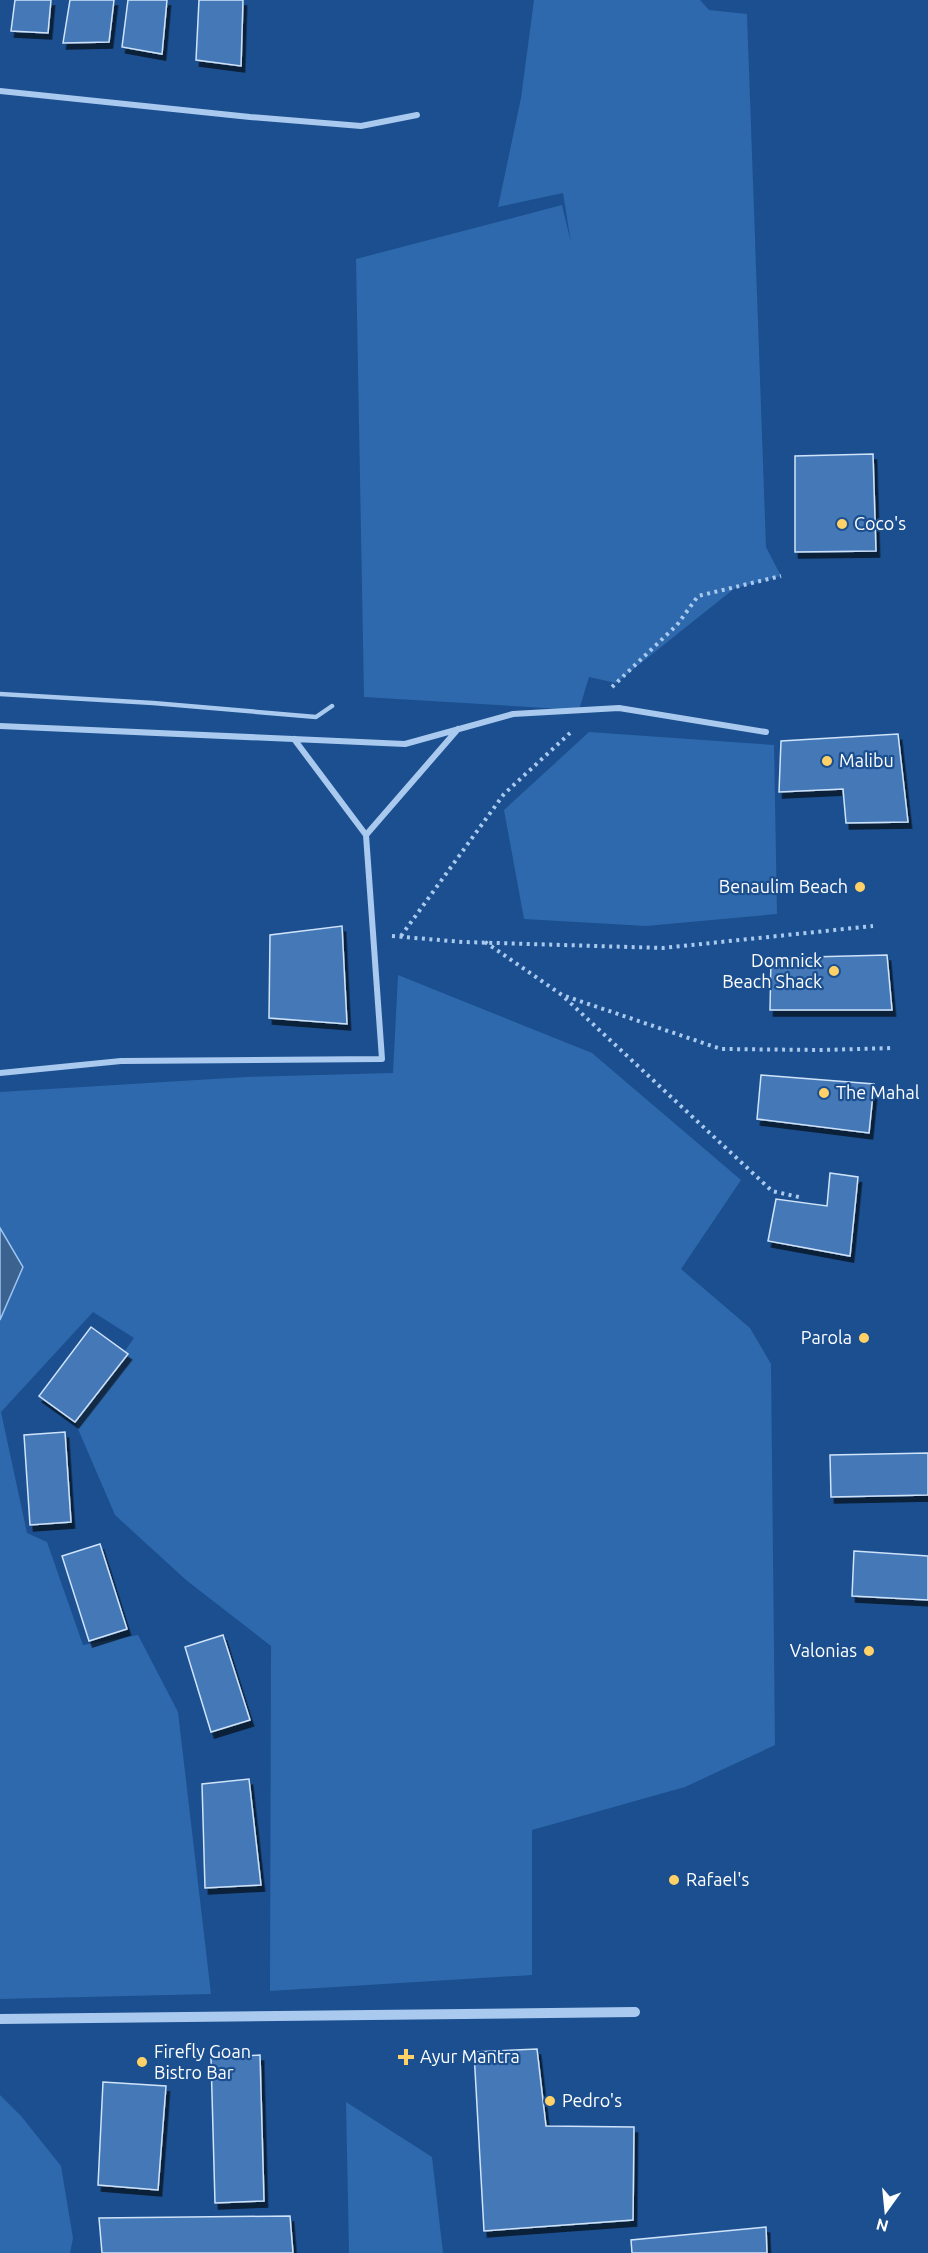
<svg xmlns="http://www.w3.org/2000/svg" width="928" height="2253" font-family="Ubuntu,sans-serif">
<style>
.green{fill:#2e69ad}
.water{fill:#3c6290;stroke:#9cc4f0;stroke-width:1.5}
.building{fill:#4478b7;stroke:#cfe3fa;stroke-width:1.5;filter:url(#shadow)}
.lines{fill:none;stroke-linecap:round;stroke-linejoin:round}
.path{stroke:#a9c9ee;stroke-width:4;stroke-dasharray:3 4.5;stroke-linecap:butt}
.service{stroke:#a9c9ee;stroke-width:4.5}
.minor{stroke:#a9c9ee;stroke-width:6}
.tertiary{stroke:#a9c9ee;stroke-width:10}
.poi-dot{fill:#ffd166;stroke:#1b4f8f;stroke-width:2}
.labels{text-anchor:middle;stroke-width:4.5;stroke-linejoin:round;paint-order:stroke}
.poi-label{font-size:18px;fill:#fff;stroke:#1b4f8f;text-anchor:start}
</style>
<defs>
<filter id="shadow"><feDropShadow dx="3.5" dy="6" stdDeviation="0" flood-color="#0009"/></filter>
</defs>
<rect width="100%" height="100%" fill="#1b4f8f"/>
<path class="green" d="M534,0H700L709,10L747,14L766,547L781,576L735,588L616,683L589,677L579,710L364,697L356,259L562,205L571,243L563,193L498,207L521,98Z
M589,732L774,745L777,914L646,926L524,919L504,810Z
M398,975L592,1053L741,1180L681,1269L750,1328L771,1364L775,1745L685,1787L532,1830V1975L270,1991L271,1646L186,1580L115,1515L75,1422L134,1338L93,1312L1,1412L27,1533L47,1542L83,1645L138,1635L178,1712L211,1994L0,1999V1092L246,1077L393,1073Z
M0,2095L21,2116L61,2166L73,2238L70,2253H0Z
M346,2102L432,2157L443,2253H349Z"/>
<path class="water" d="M0,1228L23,1267L0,1320Z"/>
<path class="building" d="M15,0H51L48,33L11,31Z
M70,0H114L109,42L63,43Z
M128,0H167L162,54L122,47Z
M199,0H243L241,66L196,60Z
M873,454L876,551L795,552V456Z
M898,734L908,822L846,823L843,789L779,792L781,741Z
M342,926L347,1024L269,1018L270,935Z
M887,955L892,1010H770L771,958Z
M761,1075L874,1084L869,1133L757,1119Z
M830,1173L858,1177L850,1256L768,1241L776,1199L827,1206Z
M91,1327L128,1354L75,1422L39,1396Z
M65,1432L71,1522L30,1525L24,1435Z
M928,1453V1495L831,1497L830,1455Z
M100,1544L127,1629L89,1641L62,1556Z
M854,1551L928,1556V1600L852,1596Z
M223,1635L250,1720L211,1732L185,1647Z
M249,1779L261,1885L205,1888L202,1784Z
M537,2049L546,2126L634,2127L633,2220L484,2231L474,2052Z
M260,2055L264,2201L215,2203L211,2058Z
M103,2082L166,2086L158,2190L98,2185Z
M290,2216L293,2253H102L99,2218Z
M766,2227L767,2253H632L631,2240Z"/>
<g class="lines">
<path class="path" d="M612,687L677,625L698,596L781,576
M392,936L463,942L663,948L873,926
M401,936L504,794L570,733
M485,942L562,995L721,1049L822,1050L894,1048
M565,998L772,1191L803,1198"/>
<path class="service" d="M0,694L153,703L316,717L332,706"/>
<path class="minor" d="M0,91L250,117L361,126L417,115
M0,726L405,744L513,714L619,708L766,732
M366,835L458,729
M0,1073L121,1061L382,1059L366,835L294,739"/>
<path class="tertiary" d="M0,2019L635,2012"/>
</g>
<g class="poi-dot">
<circle cx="842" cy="524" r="6"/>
<circle cx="827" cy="761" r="6"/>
<circle cx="860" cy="887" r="6"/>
<circle cx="834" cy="971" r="6"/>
<circle cx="824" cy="1093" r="6"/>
<circle cx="864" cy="1338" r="6"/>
<circle cx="869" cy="1651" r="6"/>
<circle cx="674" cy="1880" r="6"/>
<path d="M403 2048h6v6h6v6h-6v6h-6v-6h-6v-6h6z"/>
<circle cx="142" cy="2062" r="6"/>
<circle cx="550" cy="2101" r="6"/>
</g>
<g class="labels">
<g class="poi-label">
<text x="854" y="530">Coco's</text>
<text x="839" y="767">Malibu</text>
<text x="848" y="893" text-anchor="end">Benaulim Beach</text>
<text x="822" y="967" text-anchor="end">Domnick<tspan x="822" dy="21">Beach Shack</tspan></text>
<text x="836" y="1099">The Mahal</text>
<text x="852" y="1344" text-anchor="end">Parola</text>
<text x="857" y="1657" text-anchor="end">Valonias</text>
<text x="686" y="1886">Rafael's</text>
<text x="154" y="2058">Firefly Goan<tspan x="154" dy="21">Bistro Bar</tspan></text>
<text x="420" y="2063">Ayur Mantra</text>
<text x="562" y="2107">Pedro's</text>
</g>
</g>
<g transform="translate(886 2211) rotate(195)" stroke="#1b4f8f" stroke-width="4.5" paint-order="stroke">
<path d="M0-4.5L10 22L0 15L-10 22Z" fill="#ffffff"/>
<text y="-9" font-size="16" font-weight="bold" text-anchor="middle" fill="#ffffff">N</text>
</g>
</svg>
